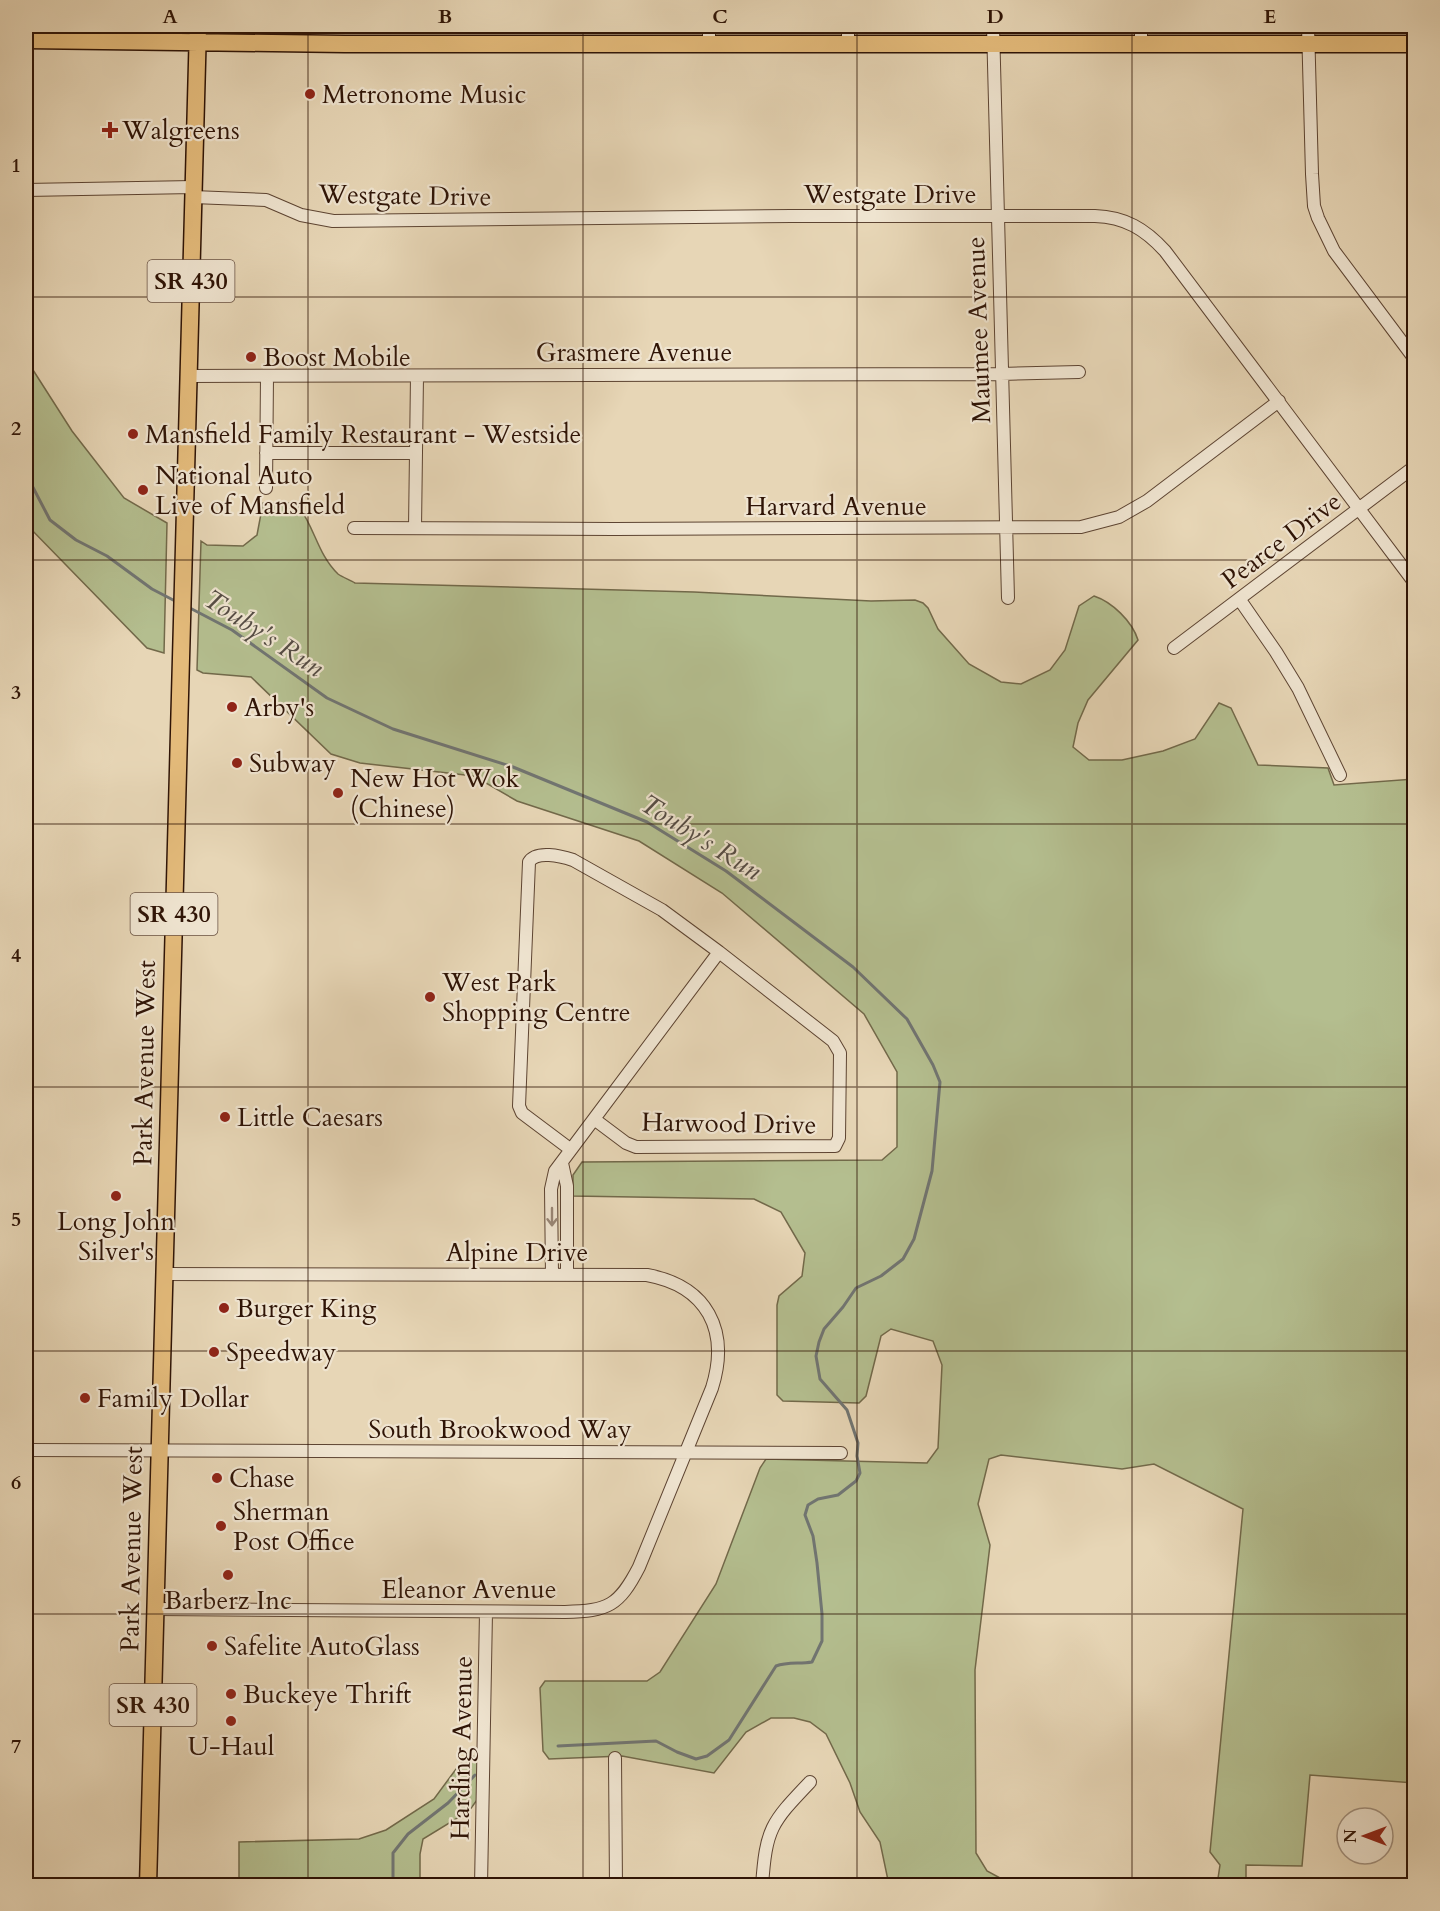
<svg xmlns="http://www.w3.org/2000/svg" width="1440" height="1911" font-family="Cardo,serif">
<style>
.green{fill:#b4be8f;stroke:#72694a;stroke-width:1.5}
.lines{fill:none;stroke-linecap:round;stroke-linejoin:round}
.stream{stroke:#717572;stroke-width:3}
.minor-casing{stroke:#5d4432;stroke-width:14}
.major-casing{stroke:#2f1406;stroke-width:19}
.minor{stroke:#efe4d0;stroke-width:12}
.major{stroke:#e4bb7b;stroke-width:16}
.oneway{stroke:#998675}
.grid{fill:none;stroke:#2f1406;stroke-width:1.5;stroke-opacity:0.55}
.poi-dot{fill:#8f2418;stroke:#efe4d0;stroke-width:2}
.labels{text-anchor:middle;stroke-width:4.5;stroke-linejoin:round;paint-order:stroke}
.shield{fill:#efe4d0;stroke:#695243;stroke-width:1.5}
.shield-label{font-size:24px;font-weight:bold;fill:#2f1406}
.poi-label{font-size:26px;fill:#2f1406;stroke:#efe4d0;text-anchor:start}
.street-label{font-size:26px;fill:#2f1406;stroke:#efe4d0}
.water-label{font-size:27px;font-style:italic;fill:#564d45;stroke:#efe4d0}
.neatline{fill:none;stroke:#2f1406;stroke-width:2}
.grid-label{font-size:20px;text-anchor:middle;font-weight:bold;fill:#2f1406}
</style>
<rect width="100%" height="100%" fill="#e7d6b6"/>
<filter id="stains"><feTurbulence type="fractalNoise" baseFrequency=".00333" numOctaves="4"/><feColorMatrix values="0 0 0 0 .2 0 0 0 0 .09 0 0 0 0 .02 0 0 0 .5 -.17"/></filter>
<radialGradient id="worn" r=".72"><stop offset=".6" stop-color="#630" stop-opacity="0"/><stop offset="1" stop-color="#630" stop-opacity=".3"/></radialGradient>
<path class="green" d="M26,26H178L167,29Z
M214,26H546V33H220Z
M26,359L72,431L124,498L167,523L164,653L147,648L26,524Z
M263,503H296C314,524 317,554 338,574C342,577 350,580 355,583L694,592L871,601L915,600L923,603L928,608L938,629L969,664L1001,682L1021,684L1050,670L1065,650L1079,606L1094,596C1112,602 1132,621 1138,640L1088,700L1078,723L1073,747L1089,760H1122L1163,751L1195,739L1219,703L1231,708L1258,765L1328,768L1334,785L1414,779V1783L1310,1775L1302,1866L1246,1865V1885H1217L1220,1865L1210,1852L1243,1509L1154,1464L1122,1469L1001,1455L989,1459L978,1504L990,1545L975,1670L976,1853L987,1871L1013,1885H889L880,1842L860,1812L850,1783L826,1734L810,1722L794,1718H771L746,1732L714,1773L622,1756L549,1759L543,1751L540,1688L545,1681H647L660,1672L716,1584L760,1468L766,1459L927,1463L938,1448L942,1365L933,1341L891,1329L881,1336L866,1396L859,1403L783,1401L777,1395V1305L779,1296L802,1276L805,1253L781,1212L754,1199L573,1196V1175L582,1162L882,1160L897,1147V1072L864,1014L722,893L639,841L517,801L474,776L360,763L331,754L251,677L203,673L197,670L201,541L207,545L243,546L257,535Z
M471,1755L479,1759L477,1800L469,1811L423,1839L420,1854V1885H239V1842L359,1839L386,1830L434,1799L459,1765Z"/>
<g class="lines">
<path class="stream" d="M26,474L50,520L76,540L107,556L152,589L177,602
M188,607L232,630L327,698L393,729L513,767L647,822L726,871L853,967L907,1019L933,1065L940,1082L932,1171L914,1239L903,1259L881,1276L856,1288L843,1307L824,1329L819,1342L816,1356L820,1379L847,1410L858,1443L857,1456L860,1473L856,1481L838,1495L818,1499L808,1505L805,1515L813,1536L817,1563L822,1614V1641L812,1662C800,1664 787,1662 776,1666L729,1740L707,1756L696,1759L677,1752L656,1741L558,1746
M393,1886V1853L408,1834L448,1803L475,1775"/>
<g class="minor-casing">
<path id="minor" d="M848,26V43
M993,26L1008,598
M1141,26V44
M1308,26L1312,174L1314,206L1318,218L1334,251L1414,358
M709,43V26
M26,190L193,187
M193,197L266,200L301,215L333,221L791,216H1095C1125,217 1145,229 1165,251L1414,582
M188,376L1001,374L1079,372
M266,453H416
M266,488L267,376
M354,528L615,529L1081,527L1119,517L1147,501L1279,401
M415,528L417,376
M1240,600L1276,652L1298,688L1340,775
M1174,648L1414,467
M570,1149L522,1113L519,1106L529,862C536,850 561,856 573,860L662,910L719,952L833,1041L840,1053L839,1138L835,1146L636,1147L626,1143L594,1119
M562,1163L567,1186V1275
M552,1275L551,1189L555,1171L719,952
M26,1450L841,1453
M155,1609L565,1612C608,1611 619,1606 639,1567L712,1388C730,1330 707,1286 647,1275L164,1274
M615,1758L616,1886
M481,1886L486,1612
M762,1886C766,1828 771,1823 810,1782"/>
</g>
<g class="major-casing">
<path id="major" d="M26,40L345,44H1414
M148,1886L198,26"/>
</g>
<use href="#minor" class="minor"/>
<use href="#major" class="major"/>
</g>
<defs><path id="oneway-shaft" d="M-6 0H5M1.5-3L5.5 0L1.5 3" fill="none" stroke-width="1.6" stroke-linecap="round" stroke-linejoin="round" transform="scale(1.5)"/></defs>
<use class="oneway" href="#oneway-shaft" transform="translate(552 1217) rotate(90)"/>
<path class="grid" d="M308,26V1886M583,26V1886M857,26V1886M1132,26V1886M26,297H1414M26,560H1414M26,824H1414M26,1087H1414M26,1351H1414M26,1614H1414"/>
<g class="poi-dot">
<circle cx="310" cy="94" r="6"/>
<path d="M107 121h6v6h6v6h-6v6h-6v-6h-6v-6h6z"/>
<circle cx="251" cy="357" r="6"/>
<circle cx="133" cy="434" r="6"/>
<circle cx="143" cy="490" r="6"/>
<circle cx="232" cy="707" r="6"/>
<circle cx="237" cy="763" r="6"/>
<circle cx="338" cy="793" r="6"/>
<circle cx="430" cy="997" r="6"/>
<circle cx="225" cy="1117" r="6"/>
<circle cx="116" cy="1196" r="6"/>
<circle cx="224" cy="1308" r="6"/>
<circle cx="214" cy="1352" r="6"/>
<circle cx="85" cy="1398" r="6"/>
<circle cx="217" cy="1478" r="6"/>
<circle cx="221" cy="1526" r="6"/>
<circle cx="228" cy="1575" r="6"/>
<circle cx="212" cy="1646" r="6"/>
<circle cx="231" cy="1694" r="6"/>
<circle cx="231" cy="1721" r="6"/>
</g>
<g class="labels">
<g class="shield">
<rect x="147.5" y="260" width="87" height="42" rx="4.5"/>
<rect x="130.5" y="893" width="87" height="42" rx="4.5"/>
<rect x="109.5" y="1684" width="87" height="42" rx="4.5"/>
</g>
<g class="shield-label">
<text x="191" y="289">SR 430</text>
<text x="174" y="922">SR 430</text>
<text x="153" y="1713">SR 430</text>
</g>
<g class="poi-label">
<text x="322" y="103">Metronome Music</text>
<text x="122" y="139">Walgreens</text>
<text x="263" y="366">Boost Mobile</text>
<text x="145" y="443">Mansfield Family Restaurant - Westside</text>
<text x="155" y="484">National Auto<tspan x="155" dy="30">Live of Mansfield</tspan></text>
<text x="244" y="716">Arby's</text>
<text x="249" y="772">Subway</text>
<text x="350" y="787">New Hot Wok<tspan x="350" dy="30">(Chinese)</tspan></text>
<text x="442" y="991">West Park<tspan x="442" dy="30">Shopping Centre</tspan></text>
<text x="237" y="1126">Little Caesars</text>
<text x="116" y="1230" text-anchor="middle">Long John<tspan x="116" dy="30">Silver's</tspan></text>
<text x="236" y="1317">Burger King</text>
<text x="226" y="1361">Speedway</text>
<text x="97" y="1407">Family Dollar</text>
<text x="229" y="1487">Chase</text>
<text x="233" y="1520">Sherman<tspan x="233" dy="30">Post Office</tspan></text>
<text x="228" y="1609" text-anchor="middle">Barberz Inc</text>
<text x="224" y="1655">Safelite AutoGlass</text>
<text x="243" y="1703">Buckeye Thrift</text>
<text x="231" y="1755" text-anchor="middle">U-Haul</text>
</g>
<g class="street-label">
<text x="890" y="203">Westgate Drive</text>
<text transform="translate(405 195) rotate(1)" y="9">Westgate Drive</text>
<text transform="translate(978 330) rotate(-92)" y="9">Maumee Avenue</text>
<text x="634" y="361">Grasmere Avenue</text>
<text x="836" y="515">Harvard Avenue</text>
<text transform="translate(1281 540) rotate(-37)" y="9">Pearce Drive</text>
<text transform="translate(144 1063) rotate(-89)" y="9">Park Avenue West</text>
<text transform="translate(729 1123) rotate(1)" y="9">Harwood Drive</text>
<text x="517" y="1261">Alpine Drive</text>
<text x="500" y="1438">South Brookwood Way</text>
<text transform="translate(131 1549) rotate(-89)" y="9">Park Avenue West</text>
<text x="469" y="1598">Eleanor Avenue</text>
<text transform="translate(461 1748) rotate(-89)" y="9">Harding Avenue</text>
</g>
<g class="water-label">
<text transform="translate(264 633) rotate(33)" y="9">Touby's Run</text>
<text transform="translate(701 837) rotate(32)" y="9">Touby's Run</text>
</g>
</g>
<rect width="1440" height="1911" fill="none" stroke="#e7d6b6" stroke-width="66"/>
<g transform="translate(1365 1836) rotate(270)"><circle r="28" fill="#efe4d0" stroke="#a2917f" stroke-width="1.5"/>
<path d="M0-4.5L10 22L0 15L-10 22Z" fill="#8f2418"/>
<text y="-9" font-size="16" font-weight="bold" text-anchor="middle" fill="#2f1406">N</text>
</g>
<rect x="33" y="33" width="1374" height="1845" class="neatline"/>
<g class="grid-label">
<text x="170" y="23">A</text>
<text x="445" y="23">B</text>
<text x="720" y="23">C</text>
<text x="995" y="23">D</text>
<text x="1270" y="23">E</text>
<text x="16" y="172">1</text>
<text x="16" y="435">2</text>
<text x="16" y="699">3</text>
<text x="16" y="962">4</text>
<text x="16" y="1226">5</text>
<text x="16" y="1489">6</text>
<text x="16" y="1753">7</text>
</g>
<rect width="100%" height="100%" filter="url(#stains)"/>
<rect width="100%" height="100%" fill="url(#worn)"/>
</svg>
